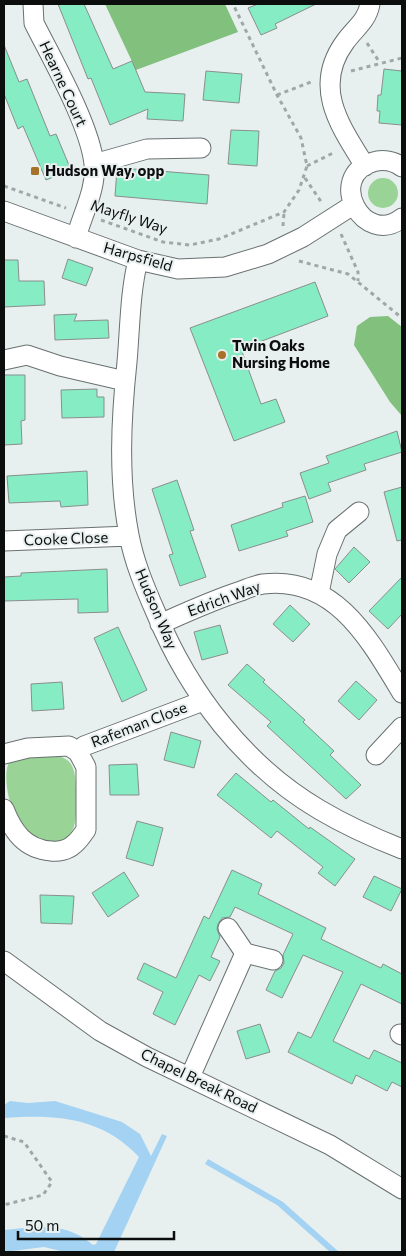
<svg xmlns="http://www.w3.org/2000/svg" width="406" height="1256" font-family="Commissioner,sans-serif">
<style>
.green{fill:#99d395}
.forest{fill:#82c07e}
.water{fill:#a3d2f3}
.building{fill:#85ecc4;stroke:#898f8d}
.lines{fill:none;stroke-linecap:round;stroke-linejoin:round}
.street-casing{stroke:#697070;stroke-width:21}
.path{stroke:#a1a6a6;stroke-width:3;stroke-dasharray:4 4;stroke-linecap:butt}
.street{stroke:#fff;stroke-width:19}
.poi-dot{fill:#a6722a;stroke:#e8efef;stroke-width:2}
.labels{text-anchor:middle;stroke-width:4;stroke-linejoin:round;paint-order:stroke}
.street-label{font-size:15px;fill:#0c0e0e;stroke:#e8efef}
.poi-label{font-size:15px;font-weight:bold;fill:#0c0e0e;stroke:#e8efef;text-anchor:start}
</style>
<rect width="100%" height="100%" fill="#e8efef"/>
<path class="green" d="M368 193a15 15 0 1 1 30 0a15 15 0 1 1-30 0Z
M24,755C67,755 77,752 76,800C76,812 77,823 71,833C67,839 58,843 51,842C42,841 34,839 26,833C12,823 0,774 10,761C13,757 19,756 24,755Z"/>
<path class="forest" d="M105,4H225L238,32L136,70Z
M388,316L402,327V416L390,402L354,345L357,326L370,317Z"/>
<path class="water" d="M10,1101L28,1103L55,1101L122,1122L140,1134L151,1156L162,1134L167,1136L114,1252H65L44,1247L4,1252V1230C39,1227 64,1221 93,1245L96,1244L139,1157C102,1117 56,1114 4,1118V1105Z
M208,1159L283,1202L339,1252H330L277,1205L205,1164Z"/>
<path class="building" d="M58,4H84L113,69L132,61L145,92L185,94L183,121L147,119L148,109L110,125L91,78L88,79Z
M258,4H316L275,24L277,28L261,35L248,8Z
M4,45L19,82L27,79L50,136L56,134L71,170L46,180L23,126L18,129L4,94Z
M384,69L402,71V125L379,123L380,111H377L378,95H381Z
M206,71L242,74L239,103L203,100Z
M231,130L259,131L257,166L228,164Z
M121,168L209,175L207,204L115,196L117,169Z
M68,259L93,268L86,286L62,278Z
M4,260H18L19,281H44L45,305L4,307Z
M315,282L328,316L241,349L261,404L276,399L285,422L234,441L190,328Z
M77,314L74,321L108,320L109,338L55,340L54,315Z
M4,375H25V420L21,421L22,444L4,445Z
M97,389V397H104V417L62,418L61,390Z
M397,431L402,452L364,464L366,470L328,483L331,491L309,499L300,473L329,463L326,456Z
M87,471L88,505L61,507L60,501L9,503L7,476Z
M177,480L194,530L190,531L206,577L180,586L169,555L173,554L152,489Z
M402,487V540L397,541L384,492Z
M305,496L313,522L286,531L288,536L239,551L231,525L283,507L282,503Z
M354,547L370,562L349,583L335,569Z
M107,569L108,612L78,613V599L4,601V577L21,576V573Z
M402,577V614L388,629L369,611Z
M290,605L310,624L293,642L273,624Z
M220,625L228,653L202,660L194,632Z
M118,627L147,690L122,702L94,638Z
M247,664L265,680L263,682L305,720L303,722L334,751L330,755L361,785L346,799L267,726L271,722L228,685Z
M356,681L377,700L359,720L338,701Z
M62,682L64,709L32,711L31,684Z
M171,732L201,741L194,768L164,760Z
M137,764L139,795H110L109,765Z
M236,773L271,802L273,800L309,829L310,827L355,859L335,886L318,873L323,867L277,831L271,838L217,795Z
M137,821L163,828L153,866L126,858Z
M232,870L262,884L258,894L326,928L321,939L381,968L383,964L402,974V1004L361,984L333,1041L369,1059L374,1050L402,1063V1087L392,1082L387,1091L356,1075L352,1084L288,1052L298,1032L311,1038L343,972L303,955L282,998L266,990L275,971L281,968L284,963L283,955L293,934L235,907L230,917L222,918L218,924L217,929L220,937L211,957L220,961L210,981L199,975L175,1025L153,1014L163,992L137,979L144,963L176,978L204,916L209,919Z
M124,872L139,896L108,917L92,893Z
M374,876L402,889L391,911L363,897Z
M40,895L74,896L72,924L41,923Z
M260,1024L270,1052L246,1059L237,1031Z"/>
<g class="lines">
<g class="street-casing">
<path id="street" d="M33,4L34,23C52,59 90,125 94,164C97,188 82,215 76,238
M94,164L147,149L201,148
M365,166C340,126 312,87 345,42C355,28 367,21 370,4
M402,167C394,161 383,159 373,162C325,177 364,248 402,218
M4,211L138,260L178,269L225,267L268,254L303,237L353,205
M138,260C130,292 130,328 127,362C121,419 118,478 129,535C134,562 145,588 156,613C189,693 245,766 320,810C347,826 374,838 402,849
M4,360L27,355L60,366L125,381
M4,541L129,536
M319,593L327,554L337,530L359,512
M160,624C187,612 213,600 241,591C248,588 255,585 263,584C335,575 370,640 402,693
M78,752L84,746L203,701
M4,754L28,748L69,746L78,752L86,767V830C82,835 78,842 73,845C68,850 58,852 51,851C25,849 13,832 4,809
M376,755L402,727
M245,953L273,960
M4,961L100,1031L147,1057L330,1145L402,1189
M400,1034L402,1035
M190,1077L245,953L228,928"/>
</g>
<path class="path" d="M367,43L380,63
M351,71L402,58
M277,95L311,82
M307,166L335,152
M305,178L322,203
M4,186L66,208
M101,220L163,242L190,245L219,239L284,212L299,190L307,166L301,138L277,95L233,4
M283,226L284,213
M341,234L358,272V281
M299,261L348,274L402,318
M4,1136L24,1142L52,1182L43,1195L4,1205"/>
<use href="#street" class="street"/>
</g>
<g class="poi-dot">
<rect x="30" y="166" width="10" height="10" rx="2.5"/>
<circle cx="222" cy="355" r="5"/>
</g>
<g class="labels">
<g class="street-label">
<text transform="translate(63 84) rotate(65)" y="5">Hearne Court</text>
<text transform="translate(129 217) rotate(18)" y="5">Mayfly Way</text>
<text transform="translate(138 257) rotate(16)" y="5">Harpsfield</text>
<text transform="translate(66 539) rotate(-2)" y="5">Cooke Close</text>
<text transform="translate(224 599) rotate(-20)" y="5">Edrich Way</text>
<text transform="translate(156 609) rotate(67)" y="5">Hudson Way</text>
<text transform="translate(139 725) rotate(-21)" y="5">Rafeman Close</text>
<text transform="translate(199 1081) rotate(26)" y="5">Chapel Break Road</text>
</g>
<g class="poi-label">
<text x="45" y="176">Hudson Way, opp</text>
<text x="232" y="351">Twin Oaks<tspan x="232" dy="17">Nursing Home</tspan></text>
</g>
</g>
<rect width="406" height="1256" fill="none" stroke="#0c0e0e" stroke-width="10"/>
<path d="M18 1231v8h156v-8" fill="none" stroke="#0c0e0e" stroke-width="2.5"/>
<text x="25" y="1231" font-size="15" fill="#0c0e0e" stroke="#e8efef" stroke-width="4" paint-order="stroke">50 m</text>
</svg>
